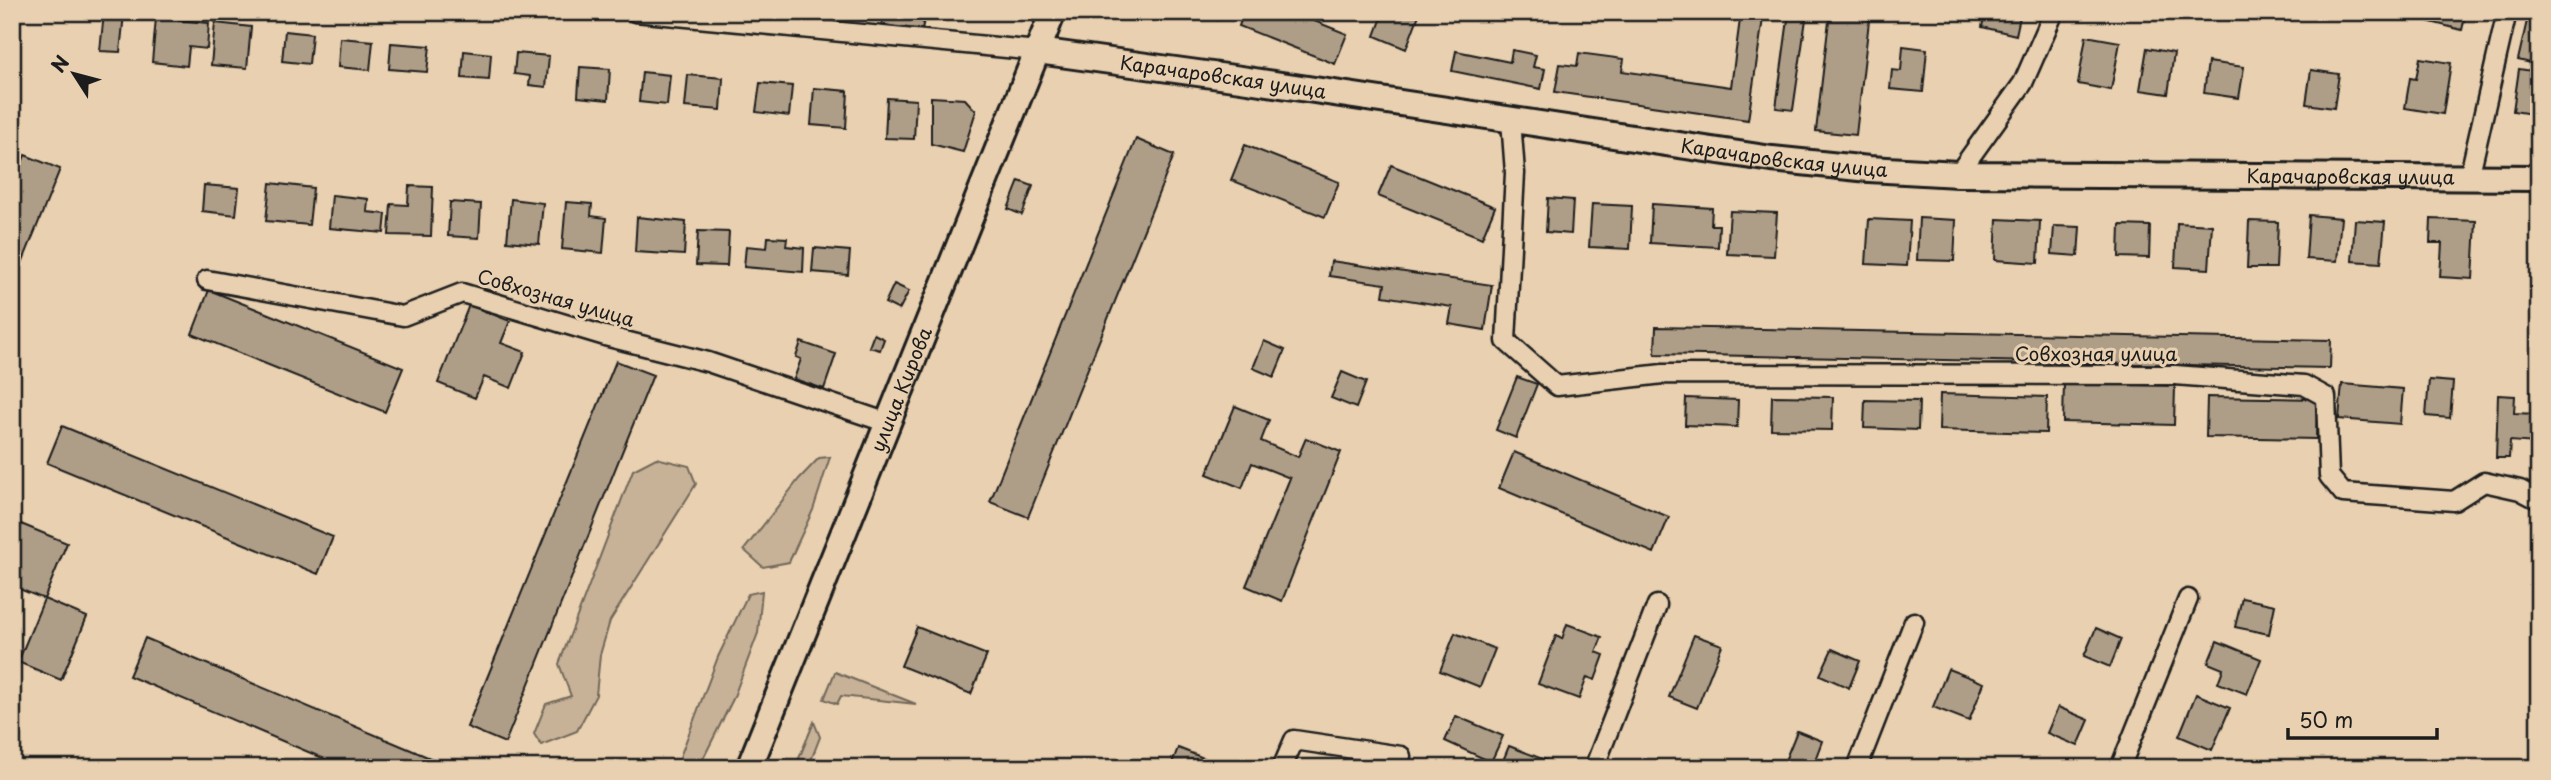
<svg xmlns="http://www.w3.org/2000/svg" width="2551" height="780" font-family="'Playpen Sans',sans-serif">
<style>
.green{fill:#c7b298;stroke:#72675a;stroke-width:2}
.building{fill:#af9e87;stroke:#1c1c1c;stroke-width:2}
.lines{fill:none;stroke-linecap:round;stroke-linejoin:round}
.street-casing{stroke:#1c1c1c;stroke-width:23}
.secondary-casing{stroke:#1c1c1c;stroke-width:30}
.street{stroke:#e8d0b0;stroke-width:18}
.secondary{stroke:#e8d0b0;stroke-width:24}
.labels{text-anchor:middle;stroke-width:6;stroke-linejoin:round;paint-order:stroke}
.street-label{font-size:19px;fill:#1c1c1c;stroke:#e8d0b0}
</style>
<rect width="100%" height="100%" fill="#e8d0b0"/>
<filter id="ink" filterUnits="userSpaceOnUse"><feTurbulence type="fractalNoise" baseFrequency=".0143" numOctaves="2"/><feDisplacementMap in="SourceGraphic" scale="14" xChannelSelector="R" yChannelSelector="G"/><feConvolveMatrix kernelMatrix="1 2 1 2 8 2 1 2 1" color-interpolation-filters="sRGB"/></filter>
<g filter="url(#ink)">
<path class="green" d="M830,457L813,510L789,562L763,567L744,550L799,479L819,458Z
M656,458L689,466L696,484L610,621L600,655L596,695L577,731L541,745L534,734L546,704L571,696L559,664L633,470Z
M762,591L758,633L733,699L699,767L680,768V757L718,657L748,594Z
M835,672L916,704L841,696L837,704L824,699Z
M814,722L820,737L808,768H795Z"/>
<path class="building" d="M884,12H926L921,33L882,24Z
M1197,12H1220L1217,20Z
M1244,12H1292L1347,34L1335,64L1239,26Z
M1384,12H1420L1406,49L1375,36Z
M1741,12H1764L1748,120L1555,92L1560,64L1577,66L1579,53L1624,59L1622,71L1731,87Z
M1789,12H1807L1793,110L1776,108Z
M1830,12H1870L1856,135L1816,131Z
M1985,12H2021L2016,35L1982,27Z
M2425,12H2466L2462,30L2423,20Z
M2529,12L2539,15V65L2518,60Z
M104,13L124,14L120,52L100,51Z
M156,18L209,23L207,49L189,47L187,66L152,62Z
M215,23L251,27L247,68L211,65Z
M285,31L312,34L309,64L282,61Z
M2086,36L2120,42L2111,90L2078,84Z
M340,38L373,41L370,70L338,67Z
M391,43L430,46L427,72L389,69Z
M1903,46L1927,49L1923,92L1890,89L1892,70L1901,71Z
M2147,48L2174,53L2168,94L2140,90Z
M1512,50L1536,55L1533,67L1545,69L1541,89L1452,71L1456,51L1510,62Z
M464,51L491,54L489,80L462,78Z
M516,53L549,56L546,87L529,85L530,76L514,74Z
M2420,58L2451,63L2443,114L2405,108L2410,78L2416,79Z
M2208,62L2244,67L2239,98L2204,93Z
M580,67L610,69L608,100L578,97Z
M2519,69L2539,72V115L2513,111Z
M2311,70L2339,74L2334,108L2306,104Z
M642,72L670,75L667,105L639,102Z
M688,75L723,78L721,110L685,107Z
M760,83L792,86L789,116L756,112Z
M814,88L848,91L846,128L811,125Z
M931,97L965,99L976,111L963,152L931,144Z
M887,98L916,100L914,139L885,138Z
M1136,139L1174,155L1028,517L990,502Z
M1245,145L1339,182L1325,217L1231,180Z
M25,155L60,169L12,288V187Z
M1391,165L1495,207L1482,238L1378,196Z
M1019,181L1033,186L1022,215L1008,209Z
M270,183L313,188L309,225L266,221Z
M204,185L239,188L236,215L202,211Z
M409,186L433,187L431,236L389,235L391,204L408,205Z
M332,195L368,199L367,212L386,214L384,233L329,228Z
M1548,198L1573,200L1571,234L1546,232Z
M511,199L543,203L539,244L507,241Z
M450,202L481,204L479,238L448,236Z
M566,202L592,204L591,216L606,218L603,253L562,249Z
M1592,204L1632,206L1630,249L1589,247Z
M1652,204L1712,208L1711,225H1719L1718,247L1650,243Z
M1730,211L1777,213L1774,256L1727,254Z
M2309,215L2341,218L2337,261L2306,259Z
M637,217L686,222L684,255L635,252Z
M1919,218L1956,220L1954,261L1917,260Z
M1869,219L1910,221L1907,266L1866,264Z
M1997,219L2040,221L2038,263L1995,260Z
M2431,219L2476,221L2473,279L2440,277L2442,243H2430Z
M2355,220L2385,222L2381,263L2352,261Z
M2249,221L2278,222L2276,268H2247Z
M2177,223L2212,225L2209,269L2175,267Z
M2120,225L2150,226L2149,258L2119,257Z
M2054,226L2080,227L2078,256L2052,254Z
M698,231L729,232L727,266L696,265Z
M768,237L787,238L786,246L804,248L803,272L744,267L746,246L767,248Z
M814,248L850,251L848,275L812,272Z
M1331,261L1492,285L1485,330L1449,324L1452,307L1383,296L1385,284L1329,276Z
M894,284L909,291L899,310L885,303Z
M209,290L403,368L385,412L192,334Z
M469,305L510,321L501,343L525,352L511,388L484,377L475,398L438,383Z
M1656,327L2331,340L2330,368L1655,354Z
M874,334L884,339L880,350L869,347Z
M1264,341L1285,350L1274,377L1253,368Z
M801,342L836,354L824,389L794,379L801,359L796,357Z
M616,361L653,375L505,743L467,727Z
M1342,372L1366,382L1356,408L1331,398Z
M1517,377L1537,384L1516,438L1496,430Z
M2429,380L2453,382L2450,418L2426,416Z
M2064,383L2175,386L2174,425L2063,422Z
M2342,384L2403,389L2400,424L2339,419Z
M1940,394L2047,397L2046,433L1939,430Z
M2498,395L2515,396L2514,413L2538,414L2536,443L2510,441L2509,458H2496Z
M1772,396L1833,397L1832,430L1771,429Z
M2207,397L2317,399L2316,439L2206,437Z
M1686,398L1738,400L1737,427L1685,425Z
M1865,400L1919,401L1918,430L1864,428Z
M1235,406L1269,420L1261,441L1298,457L1306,438L1341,452L1282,601L1246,586L1290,478L1252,463L1242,488L1207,474Z
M62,426L333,537L318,574L47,463Z
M1514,452L1669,517L1654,553L1499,488Z
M21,524L67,543L44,599L12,586V546Z
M2242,598L2275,605L2269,634L2235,627Z
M44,599L87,617L61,680L18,662Z
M1567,624L1602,637L1596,652L1604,655L1595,680L1587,677L1579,699L1538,684L1556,636L1562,639Z
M917,627L987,655L971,694L901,666Z
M2096,628L2121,639L2110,667L2084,656Z
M1455,633L1495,649L1480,687L1440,671Z
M1694,635L1722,645L1697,708L1669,697Z
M145,638L430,758L454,768H346L129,676Z
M2217,641L2261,659L2247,694L2218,683L2223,669L2208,663Z
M1832,649L1860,661L1849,688L1820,675Z
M1948,669L1984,683L1969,721L1933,707Z
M2196,694L2230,708L2212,750L2179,736Z
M2058,707L2089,720L2078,746L2047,733Z
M1456,716L1503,736L1491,762L1445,741Z
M1797,731L1822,741L1812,768H1782Z
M1509,746L1553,763L1551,768H1500Z
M1178,748L1224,766V768H1170Z"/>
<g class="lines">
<g class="street-casing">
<path id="street" d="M635,12L1038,51
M1511,120L1515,173L1506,341L1557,386L1663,374L2175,375L2304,385L2326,397L2329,476L2343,493L2454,501L2484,482L2520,490L2539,500
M1958,174L2023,83L2054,12
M2469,178L2507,12
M207,280L403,316L462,293L605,336L708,362L888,423
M1282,768L1294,740L1401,756
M1594,768L1657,605
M1857,768L1914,622
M2120,768L2188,599"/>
</g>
<g class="secondary-casing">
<g id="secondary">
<path id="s1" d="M1038,51L1241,79L1772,159L1869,169L1958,174L2539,178"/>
<path id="s2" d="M749,768L1053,12"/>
</g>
</g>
<use href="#street" class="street"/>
<use href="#secondary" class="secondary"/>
</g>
</g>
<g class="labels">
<g class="street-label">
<text dy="7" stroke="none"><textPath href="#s1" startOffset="187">Карачаровская улица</textPath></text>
<text dy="7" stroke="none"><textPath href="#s1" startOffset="754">Карачаровская улица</textPath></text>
<text dy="7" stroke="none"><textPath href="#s1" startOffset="1321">Карачаровская улица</textPath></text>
<text transform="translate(556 298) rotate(16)" y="7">Совхозная улица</text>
<text x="2096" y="361">Совхозная улица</text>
<text dy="7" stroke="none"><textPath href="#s2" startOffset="408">улица Кирова</textPath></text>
</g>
</g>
<rect width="2551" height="780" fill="none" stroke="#e8d0b0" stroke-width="42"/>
<rect x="21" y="21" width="2509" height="738" fill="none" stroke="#1c1c1c" stroke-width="2.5" filter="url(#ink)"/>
<g transform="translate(74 74) rotate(306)" stroke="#e8d0b0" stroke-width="5" paint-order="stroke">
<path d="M0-5L12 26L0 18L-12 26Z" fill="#1c1c1c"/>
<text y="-10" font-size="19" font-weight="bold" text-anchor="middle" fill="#1c1c1c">N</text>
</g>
<path d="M2288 728v10h149v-10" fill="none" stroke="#1c1c1c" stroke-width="3.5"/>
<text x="2299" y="728" font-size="21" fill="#1c1c1c" stroke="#e8d0b0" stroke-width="5" paint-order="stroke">50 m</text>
</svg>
